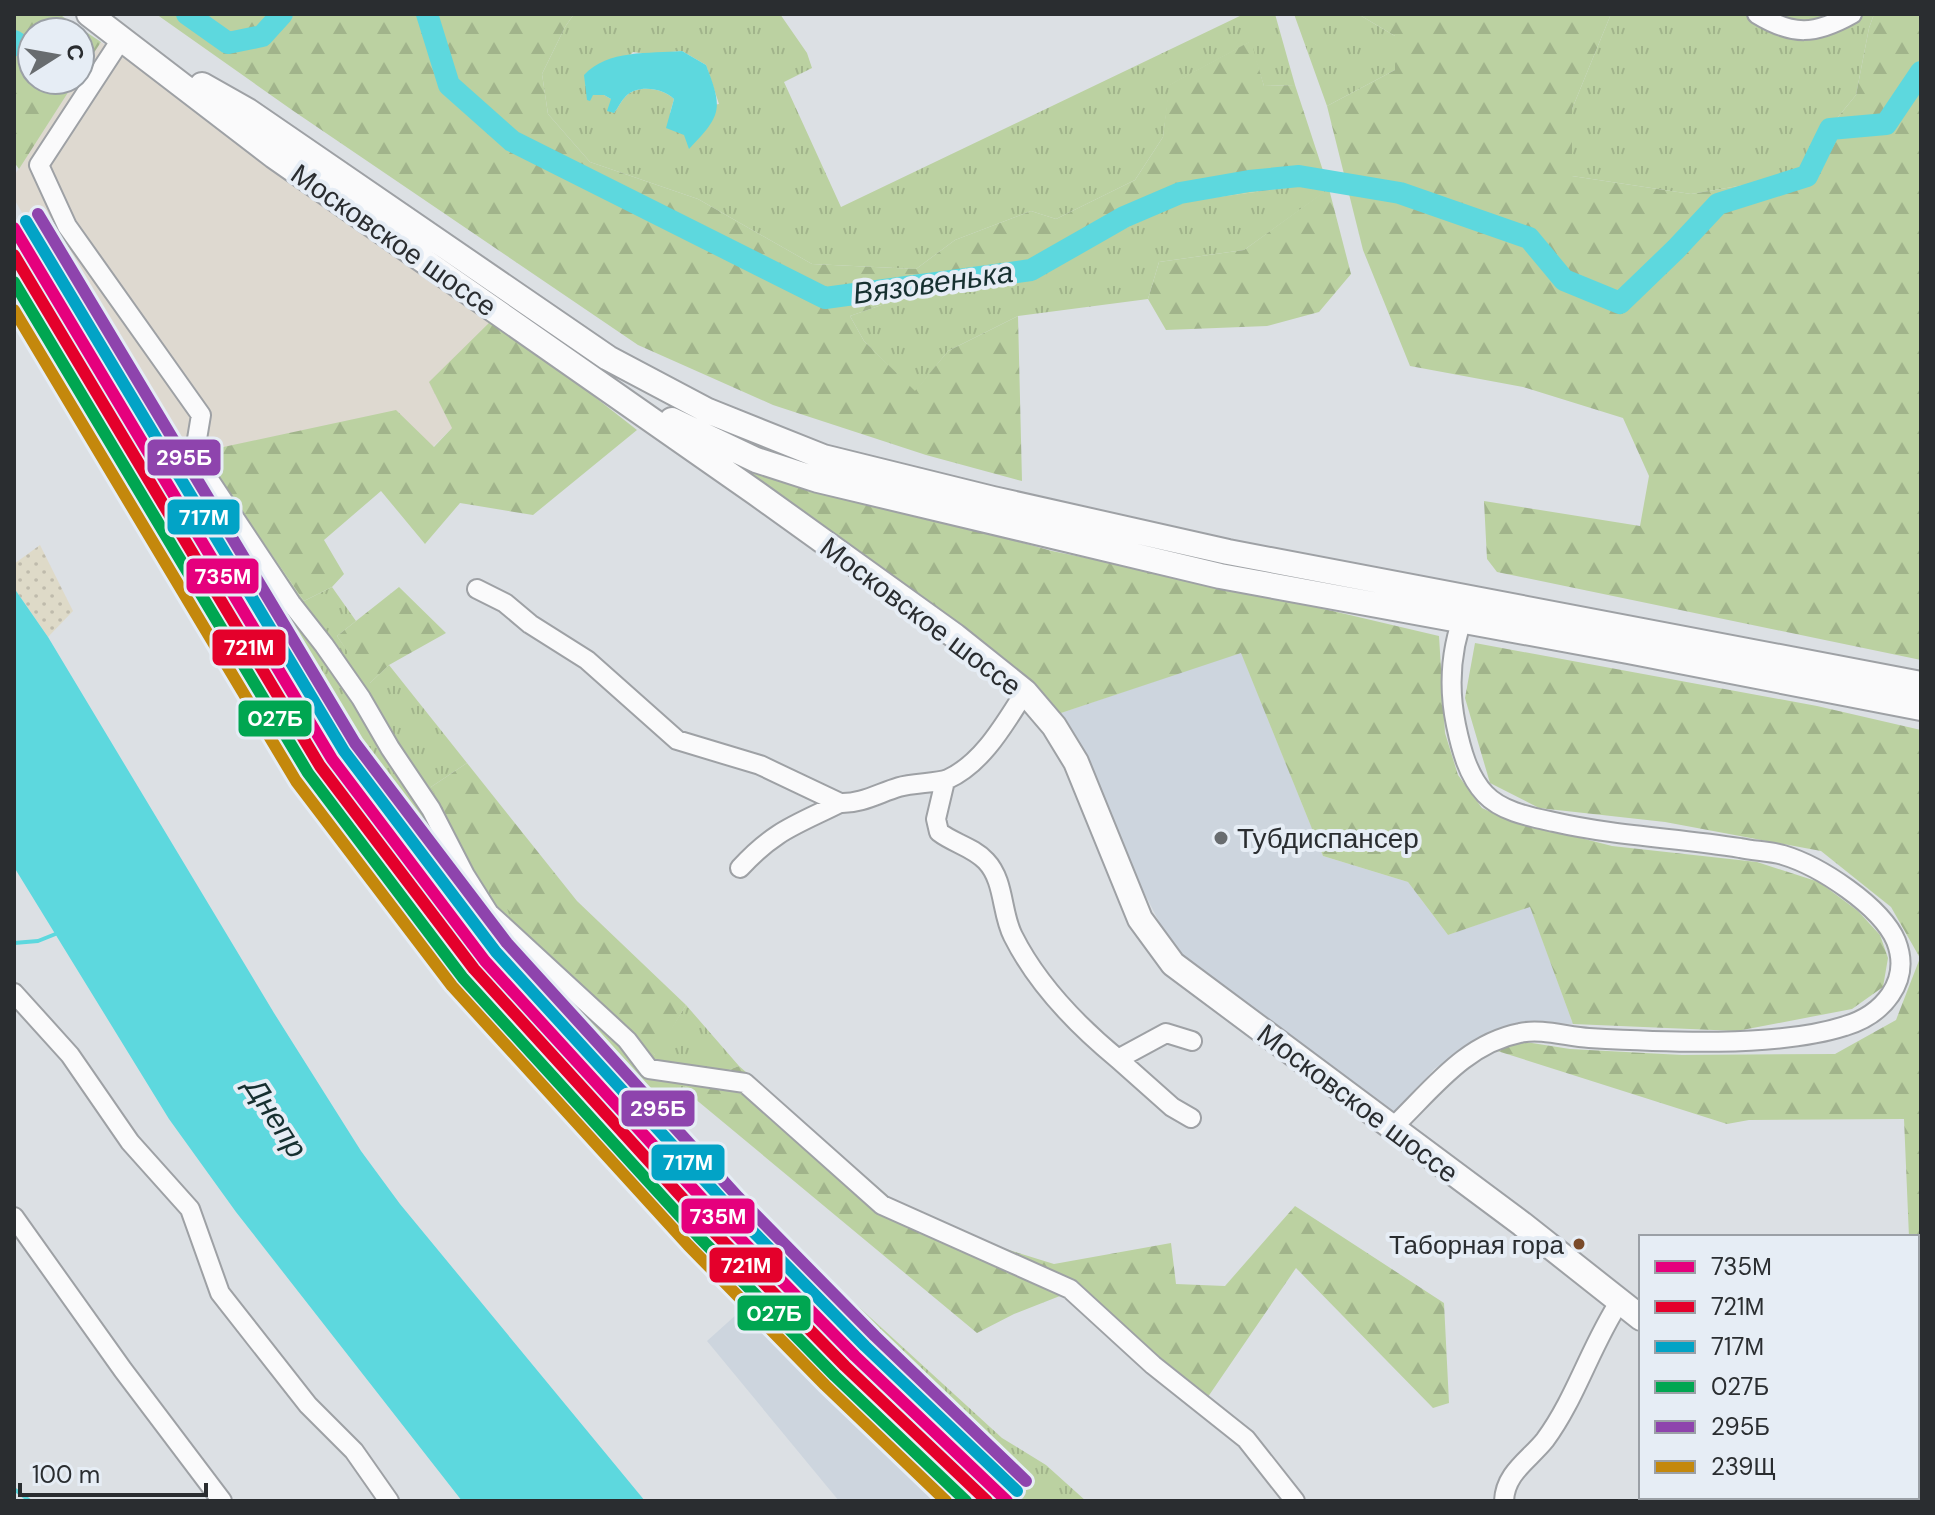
<svg xmlns="http://www.w3.org/2000/svg" width="1935" height="1515" font-family="'DM Sans',sans-serif">
<style>
.industrial{fill:#ded9d0}
.built{fill:#cdd5de}
.grass{fill:url(#grass-tufts);fill-rule:evenodd}
.forest{fill:url(#forest-firs)}
.sand{fill:url(#sand-dots)}
.water{fill:#5dd8de}
.lines{fill:none;stroke-linecap:round;stroke-linejoin:round}
.stream{stroke:#5dd8de;stroke-width:4}
.river{stroke:#5dd8de;stroke-width:22}
.minor-casing{stroke:#9ea1a5;stroke-width:22}
.major-casing{stroke:#9ea1a5;stroke-width:28}
.minor{stroke:#fafafb;stroke-width:18}
.major{stroke:#fafafb;stroke-width:24}
.rail-1-casing{stroke:#e6edf5;stroke-width:18}
.rail-2-casing{stroke:#e6edf5;stroke-width:18}
.rail-3-casing{stroke:#e6edf5;stroke-width:18}
.rail-4-casing{stroke:#e6edf5;stroke-width:18}
.rail-5-casing{stroke:#e6edf5;stroke-width:18}
.rail-6-casing{stroke:#e6edf5;stroke-width:18}
.rail-1{stroke:#e5007d;stroke-width:12}
.rail-2{stroke:#e4002b;stroke-width:12}
.rail-3{stroke:#02a3c6;stroke-width:12}
.rail-4{stroke:#00a651;stroke-width:12}
.rail-5{stroke:#8e44ad;stroke-width:12}
.rail-6{stroke:#c4880c;stroke-width:12}
.poi-dot{fill:#686c6f;stroke:#e6edf5;stroke-width:3}
.bus-dot{fill:#7a4b2a;stroke:#e6edf5;stroke-width:3}
.labels{text-anchor:middle;stroke-width:8;stroke-linejoin:round;paint-order:stroke}
.bus-label{font-size:26px;fill:#2a2d30;stroke:#e6edf5;text-anchor:end}
.street-label{font-size:28px;fill:#2a2d30;stroke:#e6edf5}
.poi-label{font-size:28px;fill:#2a2d30;stroke:#e6edf5;text-anchor:start}
.water-label{font-size:30px;font-style:italic;fill:#163030;stroke:#e6edf5}
.line-badge{stroke:#e6edf5;stroke-width:3}
.badge-label{font-size:22px;text-anchor:middle;font-weight:bold;fill:#fff}
</style>
<defs>
<pattern id="grass-tufts" width="24" height="20" patternUnits="userSpaceOnUse" patternTransform="scale(2)"><rect width="24" height="20" fill="#bbd1a1"/><path d="M3 7l-1-3M5 7V3M7 7l1-3M15 17l-1-3M17 17v-4M19 17l1-3" fill="none" stroke="#a1b48b"/></pattern>
<pattern id="forest-firs" width="22" height="20" patternUnits="userSpaceOnUse" patternTransform="scale(2)"><rect width="22" height="20" fill="#bbd1a1"/><path d="M5 1l3.5 6h-7zM16 11l3.5 6h-7z" fill="#a1b48b"/></pattern>
<pattern id="sand-dots" width="8" height="8" patternUnits="userSpaceOnUse" patternTransform="scale(2)"><rect width="8" height="8" fill="#dedac8"/><path d="M2 2h.1M6 6h.1" fill="none" stroke="#bfbbac" stroke-width="1.8" stroke-linecap="round"/></pattern>
</defs>
<rect width="100%" height="100%" fill="#dce0e4"/>
<path class="industrial" d="M101,42L494,318L452,428L433,447L396,411L169,459L14,199V176L76,80H80V74Z"/>
<path class="built" d="M1241,652L1323,856L1408,882L1448,935L1530,906L1573,1024L1520,1022L1486,1037L1434,1069L1394,1116L1254,1014L1173,949L1132,869L1097,779L1058,714Z
M786,1270L982,1460L1025,1501H839L707,1341Z"/>
<path class="grass" d="M574,14H780L807,53L812,68L784,82L841,207L1244,14H1275L1295,85L1264,86L1250,42L1170,85L1163,137L1135,180L1056,219L1031,211L955,240L916,269L812,264L698,199L590,162L548,114L542,74L565,27ZM682,51L706,65L719,104L670,113L674,99C663,88 638,84 626,96C621,101 618,108 614,113L611,99L604,95H593L633,52L649,54Z
M1294,14H1358L1395,36V70L1327,106Z
M1611,14H1874L1869,28L1856,95L1829,128L1804,175L1691,194L1572,176V109Z
M1299,186L1329,189L1244,250L1159,262L1148,299L1018,316L948,351L915,392L864,341L850,316L896,300L1034,277L1079,250L1181,202Z
M200,452L304,601L332,587L356,621L337,636L370,683L389,665L467,763L431,787L655,1055L686,1005L739,1066L682,1088L664,1110L800,1253L1002,1438L1046,1465L1086,1501H1025L786,1270L609,1081L490,949L354,764L169,459Z"/>
<path class="forest" d="M14,14H59L101,42L80,74V32H32V80H76L19,169L14,162Z
M156,14H574L565,27L542,74L548,114L590,162L698,199L812,264L916,269L955,240L1031,211L1056,219L1135,180L1163,137L1169,85L1251,41L1264,86L1295,85L1329,189L1351,274L1319,312L1267,326L1166,330L1148,299L1159,262L1244,250L1328,189L1299,186L1181,202L1079,250L1034,277L896,300L850,316L864,341L915,391L948,351L1018,316L1022,481L926,455L773,405L638,345L292,110Z
M1358,14H1611L1572,109V176L1691,194L1804,175L1829,128L1856,95L1869,28L1874,14H1921V660L1497,572L1487,559L1484,501L1640,526L1649,476L1623,418L1523,387L1410,366L1363,250L1327,106L1395,70V36Z
M494,318L637,430L533,515L460,503L425,544L381,491L324,540L344,574L332,587L304,601L200,452L396,410L434,447L452,428L429,382Z
M713,458L1052,551L1244,590L1439,636L1445,733L1458,775L1482,808L1506,819L1612,846L1757,862L1819,882L1858,911L1880,935L1888,958L1883,987L1852,1009L1737,1031L1573,1024L1530,907L1448,935L1408,882L1323,856L1241,653L1058,714Z
M399,587L446,633L389,665L369,684L337,636Z
M1475,643L1817,706L1921,730V1240L1909,1237L1904,1119L1749,1120L1727,1124L1491,1049L1520,1041L1570,1049L1682,1055L1835,1054L1896,1020L1920,958L1891,907L1821,851L1665,822L1539,808L1490,783L1465,698Z
M467,763L577,901L686,1005L656,1056L490,892L431,787Z
M739,1066L894,1201L980,1241L1054,1264L1171,1243L1176,1284L1225,1286L1295,1206L1444,1303L1449,1403L1433,1408L1296,1268L1199,1410L1065,1294L1014,1314L977,1333L682,1088Z"/>
<path class="sand" d="M40,545L73,611L48,637L14,588V564Z"/>
<path class="water" d="M682,51L706,65C723,109 722,115 689,149L684,135L666,128L674,99C663,88 638,84 626,96C621,101 618,108 614,113L607,111L611,99L604,95H593L590,101L587,100L584,75C608,49 649,54 682,51Z
M14,588L48,637L274,1013L361,1151L400,1204L645,1501H462L236,1212L169,1119L14,867Z"/>
<g class="lines">
<path class="stream" d="M14,943L38,941L58,933
M14,1489L30,1501"/>
<path class="river" d="M187,14L228,43L262,36L282,14
M427,14L449,85L512,141L825,298L1031,270L1124,217L1180,193L1249,181L1299,176L1400,193L1529,238L1564,280L1620,303L1676,249L1718,204L1807,176L1830,129L1886,124L1921,72
M14,41L32,53"/>
<g class="minor-casing">
<path id="minor" d="M1757,14C1793,36 1815,35 1852,14
M122,38L39,165L67,226L201,415L194,457L291,603L324,645L361,698L390,748L431,809L465,875L489,913L627,1040L649,1069L745,1083L882,1205L1070,1289L1153,1365L1246,1439L1295,1501
M477,589L505,603L530,624L587,660L677,740L760,765L840,803C861,804 879,793 899,787C913,783 939,783 948,779C983,763 1005,723 1025,692
M945,781L936,819L939,832C953,843 973,847 986,861C1005,881 1001,913 1013,936C1037,984 1078,1026 1118,1059L1166,1033L1192,1041
M740,868C775,830 796,825 840,803
M14,993L70,1055L130,1142L190,1209L220,1293L308,1405L354,1451L389,1501
M1118,1059L1172,1107L1191,1118
M1392,1128C1431,1091 1464,1044 1520,1033C1541,1028 1568,1037 1589,1038C1661,1042 1777,1048 1845,1026C1882,1015 1912,982 1896,941C1881,906 1820,866 1783,855C1770,851 1754,851 1740,848C1678,838 1615,836 1554,822C1531,817 1502,812 1485,794C1468,776 1461,749 1456,725C1448,686 1451,646 1466,609
M14,1217L123,1370L222,1501
M1917,1336H1921
M1504,1501C1505,1473 1529,1460 1545,1440C1576,1398 1591,1345 1620,1301"/>
</g>
<g class="major-casing">
<path id="major" d="M89,14L274,156L756,493L955,636L1025,692L1054,726L1076,762L1140,919L1173,964L1522,1224L1641,1318
M202,85L248,111L608,358L708,411L823,457L993,499L1228,552L1921,684
M672,420L756,460L818,480L1220,576L1628,651L1921,708
M1862,1497L1867,1501"/>
</g>
<use href="#minor" class="minor"/>
<use href="#major" class="major"/>
<g class="rail-1-casing">
<path id="rail-1" d="M14,228L332,759L485,961L718,1216L855,1356L1007,1501"/>
</g>
<g class="rail-2-casing">
<path id="rail-2" d="M14,255L320,766L474,969L708,1226L845,1366L987,1501"/>
</g>
<g class="rail-3-casing">
<path id="rail-3" d="M26,221L344,751L496,952L728,1206L865,1346L1017,1491"/>
</g>
<g class="rail-4-casing">
<path id="rail-4" d="M14,282L308,773L463,978L698,1236L835,1376L966,1501"/>
</g>
<g class="rail-5-casing">
<path id="rail-5" d="M38,214L355,743L507,943L738,1197L875,1336L1026,1481"/>
</g>
<g class="rail-6-casing">
<path id="rail-6" d="M14,310L296,781L452,986L688,1245L825,1385L946,1501"/>
</g>
<use href="#rail-1" class="rail-1"/>
<use href="#rail-2" class="rail-2"/>
<use href="#rail-3" class="rail-3"/>
<use href="#rail-4" class="rail-4"/>
<use href="#rail-5" class="rail-5"/>
<use href="#rail-6" class="rail-6"/>
</g>
<circle class="poi-dot" cx="1221" cy="838" r="8"/>
<circle class="bus-dot" cx="1579" cy="1244" r="7"/>
<g class="labels">
<g class="bus-label">
<text x="1564" y="1254">Таборная гора</text>
</g>
<g class="street-label">
<text transform="translate(394 240) rotate(35)" y="10">Московское шоссе</text>
<text transform="translate(921 616) rotate(37)" y="10">Московское шоссе</text>
<text transform="translate(1358 1103) rotate(37)" y="10">Московское шоссе</text>
</g>
<g class="poi-label">
<text x="1237" y="848">Тубдиспансер</text>
</g>
<g class="water-label">
<text transform="translate(933 283) rotate(-8)" y="10">Вязовенька</text>
<text transform="translate(276 1118) rotate(57)" y="10">Днепр</text>
</g>
</g>
<g class="line-badge">
<rect x="146" y="438" width="76" height="39" rx="8" fill="#8e44ad"/>
<rect x="166" y="498" width="75" height="38" rx="8" fill="#02a3c6"/>
<rect x="185" y="557" width="75" height="38" rx="8" fill="#e5007d"/>
<rect x="211" y="628" width="76" height="39" rx="8" fill="#e4002b"/>
<rect x="237" y="699" width="76" height="39" rx="8" fill="#00a651"/>
<rect x="620" y="1089" width="76" height="39" rx="8" fill="#8e44ad"/>
<rect x="650" y="1143" width="76" height="39" rx="8" fill="#02a3c6"/>
<rect x="680" y="1197" width="76" height="38" rx="8" fill="#e5007d"/>
<rect x="708" y="1246" width="76" height="38" rx="8" fill="#e4002b"/>
<rect x="736" y="1294" width="76" height="38" rx="8" fill="#00a651"/>
</g>
<g class="badge-label">
<text x="184" y="465">295Б</text>
<text x="204" y="525">717М</text>
<text x="223" y="584">735М</text>
<text x="249" y="655">721М</text>
<text x="275" y="726">027Б</text>
<text x="658" y="1116">295Б</text>
<text x="688" y="1170">717М</text>
<text x="718" y="1224">735М</text>
<text x="746" y="1273">721М</text>
<text x="774" y="1321">027Б</text>
</g>
<rect width="1935" height="1515" fill="none" stroke="#2a2d30" stroke-width="32"/>
<rect x="1639" y="1235" width="280" height="264" fill="#e6edf5" stroke="#9ba0a6" stroke-width="2"/>
<rect x="1655" y="1261" width="40" height="12" fill="#e5007d" stroke="#9ba0a6" stroke-width="2"/>
<text x="1711" y="1275" font-size="24" fill="#2a2d30">735М</text>
<rect x="1655" y="1301" width="40" height="12" fill="#e4002b" stroke="#9ba0a6" stroke-width="2"/>
<text x="1711" y="1315" font-size="24" fill="#2a2d30">721М</text>
<rect x="1655" y="1341" width="40" height="12" fill="#02a3c6" stroke="#9ba0a6" stroke-width="2"/>
<text x="1711" y="1355" font-size="24" fill="#2a2d30">717М</text>
<rect x="1655" y="1381" width="40" height="12" fill="#00a651" stroke="#9ba0a6" stroke-width="2"/>
<text x="1711" y="1395" font-size="24" fill="#2a2d30">027Б</text>
<rect x="1655" y="1421" width="40" height="12" fill="#8e44ad" stroke="#9ba0a6" stroke-width="2"/>
<text x="1711" y="1435" font-size="24" fill="#2a2d30">295Б</text>
<rect x="1655" y="1461" width="40" height="12" fill="#c4880c" stroke="#9ba0a6" stroke-width="2"/>
<text x="1711" y="1475" font-size="24" fill="#2a2d30">239Щ</text>
<g transform="translate(56 56) rotate(79)"><circle r="38" fill="#e6edf5" stroke="#9ba0a6" stroke-width="2"/>
<path d="M0-6L14 30L0 20L-14 30Z" fill="#686c6f"/>
<text y="-12" font-size="22" font-weight="bold" text-anchor="middle" fill="#2a2d30">С</text>
</g>
<path d="M20 1483v12h186v-12" fill="none" stroke="#2a2d30" stroke-width="4"/>
<text x="32" y="1483" font-size="24" fill="#2a2d30" stroke="#e6edf5" stroke-width="6" paint-order="stroke">100 m</text>
</svg>
